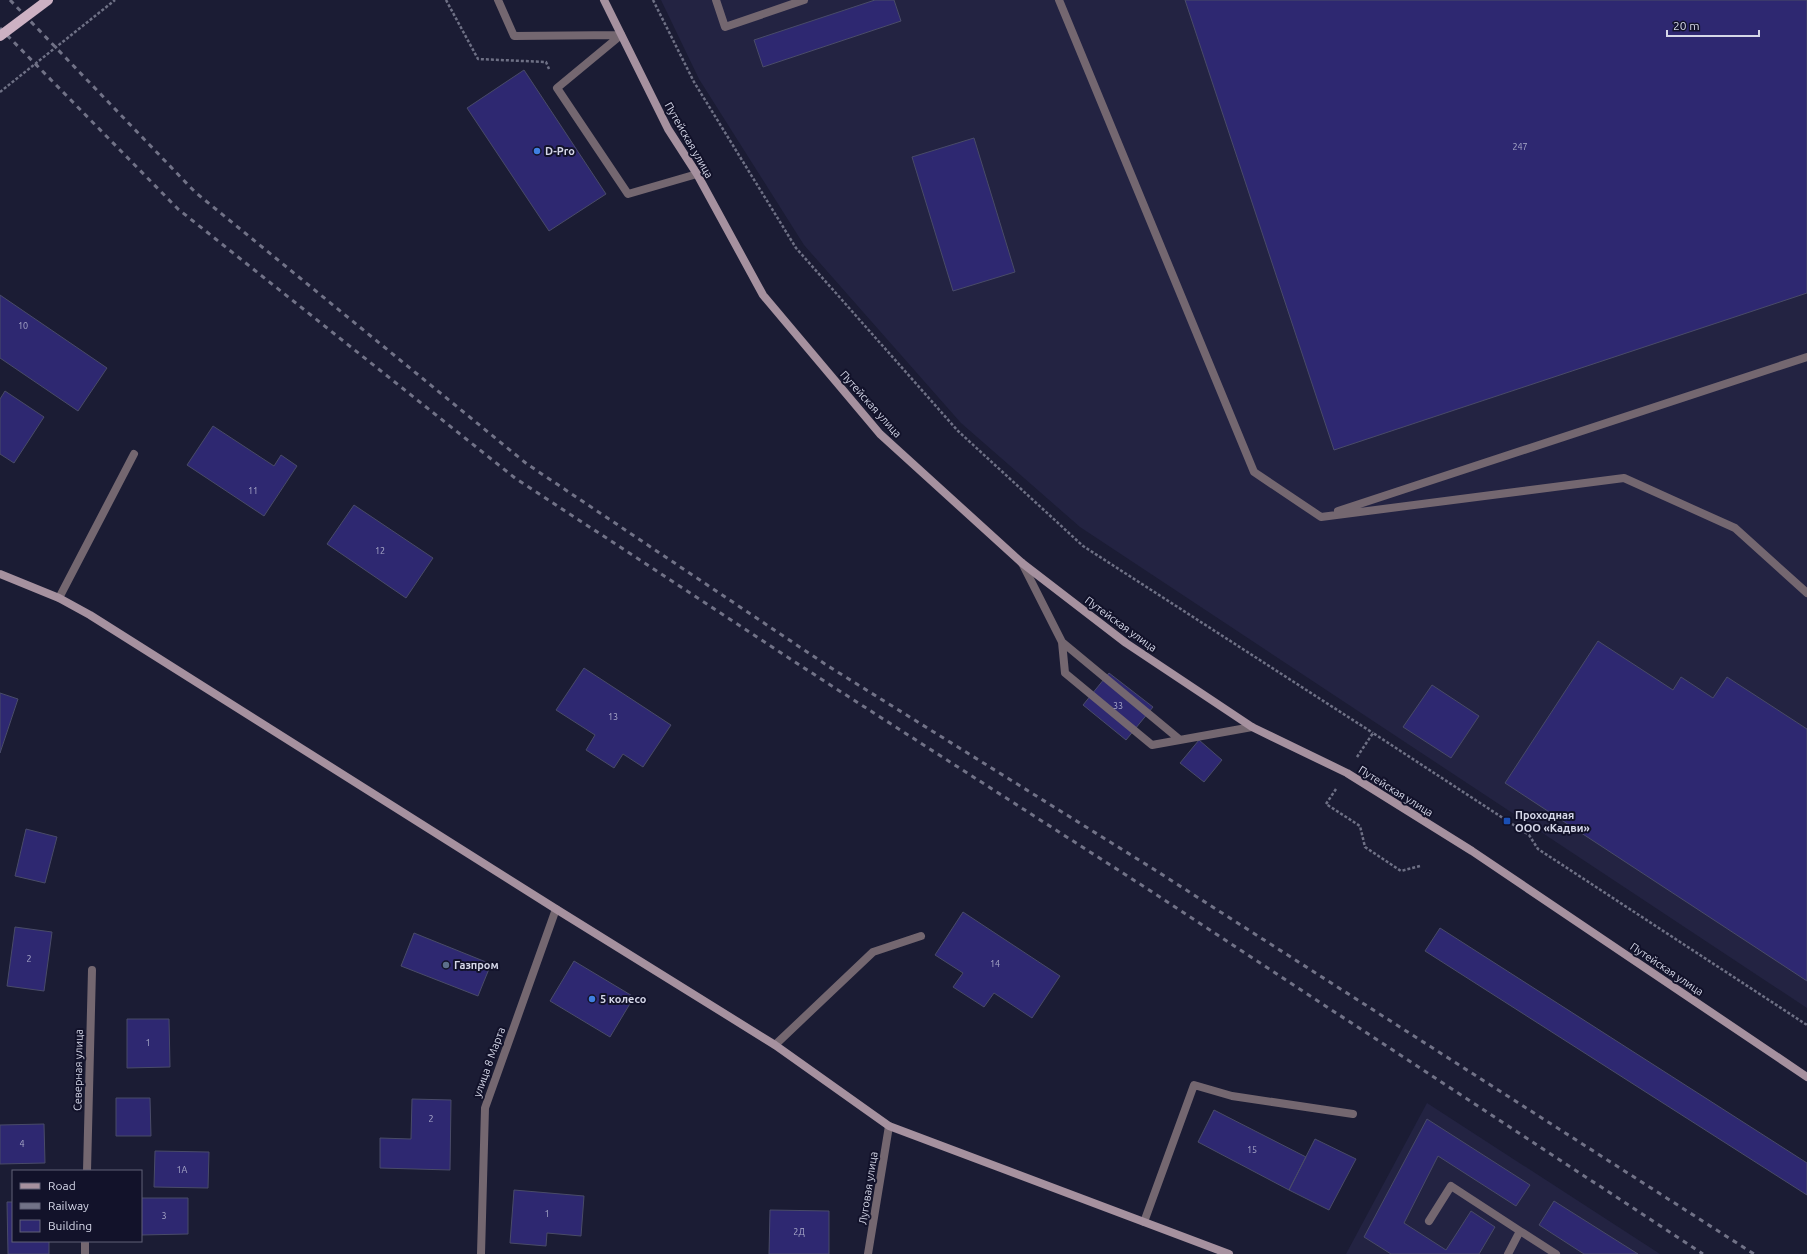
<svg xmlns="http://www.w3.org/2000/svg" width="1807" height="1254" font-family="Ubuntu,sans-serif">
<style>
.built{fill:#232342}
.building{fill:#2e2871;stroke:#494b68}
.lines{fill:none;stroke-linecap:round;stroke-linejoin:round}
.path{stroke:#6e7085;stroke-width:2.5;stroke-dasharray:3 2;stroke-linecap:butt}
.lane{stroke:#746770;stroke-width:8}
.street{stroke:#746770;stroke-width:8}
.secondary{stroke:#a6919f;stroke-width:8}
.rail{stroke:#717287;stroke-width:3;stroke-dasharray:5 5;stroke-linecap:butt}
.path-bridge{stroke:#6e7085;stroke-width:2.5;stroke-dasharray:3 2;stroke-linecap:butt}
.primary-bridge{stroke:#cdb1c3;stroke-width:10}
.shop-dot{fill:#3f7fe0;stroke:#12122a;stroke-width:1.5}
.transit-dot{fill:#1a4fb4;stroke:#12122a;stroke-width:1.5}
.service-dot{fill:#5c6f8a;stroke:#12122a;stroke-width:1.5}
.labels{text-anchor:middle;stroke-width:4;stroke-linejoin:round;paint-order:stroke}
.number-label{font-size:9px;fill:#ababca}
.street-label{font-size:11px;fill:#d5d7e8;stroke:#12122a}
.poi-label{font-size:11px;font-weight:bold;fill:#d5d7e8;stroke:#12122a;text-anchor:start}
</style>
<rect width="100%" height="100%" fill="#1b1c34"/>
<path class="built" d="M661,0H1807V1008L1080,527L961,423L804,245L699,79Z
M1427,1103L1660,1254H1346Z"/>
<path class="building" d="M875,0H894L901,21L763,67L754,40Z
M1185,0H1807V293L1334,450Z
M524,70L606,194L549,231L467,108Z
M974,138L1015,272L953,291L912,157Z
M0,295L107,368L78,411L0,358Z
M5,391L44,417L14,463L0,454V399Z
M213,426L274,466L281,455L297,466L264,516L187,465Z
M354,505L433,558L406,598L327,544Z
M1598,641L1673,690L1681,677L1713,698L1727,677L1807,729V981L1505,783Z
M584,668L671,725L643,767L623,754L614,768L586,750L595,735L556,710Z
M1109,673L1153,707L1126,740L1083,705Z
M1432,685L1479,716L1451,758L1403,727Z
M0,693L18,699L0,753Z
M1199,740L1222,760L1204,782L1180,763Z
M26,829L57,837L45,883L15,876Z
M963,912L1060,976L1032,1018L994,993L984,1007L953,987L963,973L935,955Z
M15,927L52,932L44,991L7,986Z
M1440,928L1807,1163V1195L1425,951Z
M414,933L491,964L478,996L401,966Z
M574,961L634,997L610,1037L550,1001Z
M127,1019H169L170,1067L127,1068Z
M116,1098H150L151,1136H116Z
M412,1099L451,1100L450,1170L380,1168V1138L411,1139Z
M1214,1110L1306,1157L1289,1190L1198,1142Z
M1427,1119L1530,1185L1516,1206L1438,1156L1404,1223L1446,1250L1471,1211L1495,1227L1479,1254H1391L1364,1237Z
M44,1124L45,1163L0,1164V1125Z
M1315,1139L1356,1159L1329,1210L1289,1190Z
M155,1151L209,1152L208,1188L154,1187Z
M514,1190L584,1196L581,1236L547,1233L546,1246L510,1243Z
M141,1198H188V1234L141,1235Z
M1554,1201L1638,1254H1584L1539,1225Z
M7,1202H13V1241H49V1254H8Z
M770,1210L829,1211V1254H769Z"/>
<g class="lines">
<path class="path" d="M446,0L478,59L546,62L549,69
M653,0L694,82L796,248L958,431L1083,546L1373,733
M1357,757L1373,733L1529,835L1538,849L1807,1025
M1336,789L1326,804L1360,826L1365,847L1401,871L1420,866"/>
<path class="lane" d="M498,0L514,36L621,35
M716,0L725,27L804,0
M1059,0L1254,472L1321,517L1624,478L1735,528L1807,593
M621,35L557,88L628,194L697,174
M1338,511L1807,357
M1022,563L1062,642L1065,673L1152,745L1252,727
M59,598L134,454
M1062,642L1179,739
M775,1045L873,952L921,936
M1429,1221L1451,1186L1520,1231
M1144,1222L1194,1085L1232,1096L1353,1114
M1508,1254L1520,1231L1556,1254"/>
<path class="street" d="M87,1171L92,970
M85,1254V1241
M481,1254L485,1108L556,909
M868,1254L889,1126"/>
<path class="secondary" d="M604,0L668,129L697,174L763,295L880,434L1022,563L1126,643L1252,727L1347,773L1472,851L1807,1077
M0,574L59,598L90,615L556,909L775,1045L889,1126L1229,1254"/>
<path class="rail" d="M10,0L195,192L527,464L828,666L1155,870L1754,1254
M0,28L178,209L515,478L821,679L1143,886L1703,1254"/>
<path class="path-bridge" d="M0,92L115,0"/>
<path class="primary-bridge" d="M0,36L48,0"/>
</g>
<g class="shop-dot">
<circle cx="537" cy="151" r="4"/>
<circle cx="592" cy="999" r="4"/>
</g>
<rect class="transit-dot" x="1503" y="817" width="8" height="8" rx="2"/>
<circle class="service-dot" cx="446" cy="965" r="4"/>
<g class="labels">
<g class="number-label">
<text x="1520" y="150">247</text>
<text x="23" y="329">10</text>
<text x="253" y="494">11</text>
<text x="380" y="554">12</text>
<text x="1118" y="709">33</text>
<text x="613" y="720">13</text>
<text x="29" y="962">2</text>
<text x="995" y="967">14</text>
<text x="148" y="1046">1</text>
<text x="431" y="1122">2</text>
<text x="22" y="1147">4</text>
<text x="1252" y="1153">15</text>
<text x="182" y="1173">1А</text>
<text x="547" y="1217">1</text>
<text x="164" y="1219">3</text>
<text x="799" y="1235">2Д</text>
</g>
<g class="street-label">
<text transform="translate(689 140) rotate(60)" y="4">Путейская улица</text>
<text transform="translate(871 404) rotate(48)" y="4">Путейская улица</text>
<text transform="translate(1121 624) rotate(36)" y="4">Путейская улица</text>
<text transform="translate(1396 791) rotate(32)" y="4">Путейская улица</text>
<text transform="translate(1667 969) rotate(34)" y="4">Путейская улица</text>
<text transform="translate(489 1062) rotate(-70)" y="4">улица 8 Марта</text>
<text transform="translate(78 1070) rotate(-89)" y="4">Северная улица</text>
<text transform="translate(868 1188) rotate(-81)" y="4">Луговая улица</text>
</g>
<g class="poi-label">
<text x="545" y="155">D-Pro</text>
<text x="1515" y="819">Проходная<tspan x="1515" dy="13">ООО «Кадви»</tspan></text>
<text x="454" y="969">Газпром</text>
<text x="600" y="1003">5 колесо</text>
</g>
</g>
<rect x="12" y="1170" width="130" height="72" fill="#12122a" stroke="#606176"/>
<rect x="20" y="1183" width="20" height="6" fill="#a6919f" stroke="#606176"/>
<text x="48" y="1190" font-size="12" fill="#d5d7e8">Road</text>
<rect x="20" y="1203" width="20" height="6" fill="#717287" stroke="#606176"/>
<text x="48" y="1210" font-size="12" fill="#d5d7e8">Railway</text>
<rect x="20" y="1220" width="20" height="12" fill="#2e2871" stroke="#606176"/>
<text x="48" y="1230" font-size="12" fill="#d5d7e8">Building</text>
<path d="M1667 30v6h92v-6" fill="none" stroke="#d5d7e8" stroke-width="2"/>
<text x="1673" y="30" font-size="12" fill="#d5d7e8" stroke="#12122a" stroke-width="3" paint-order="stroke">20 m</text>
</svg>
